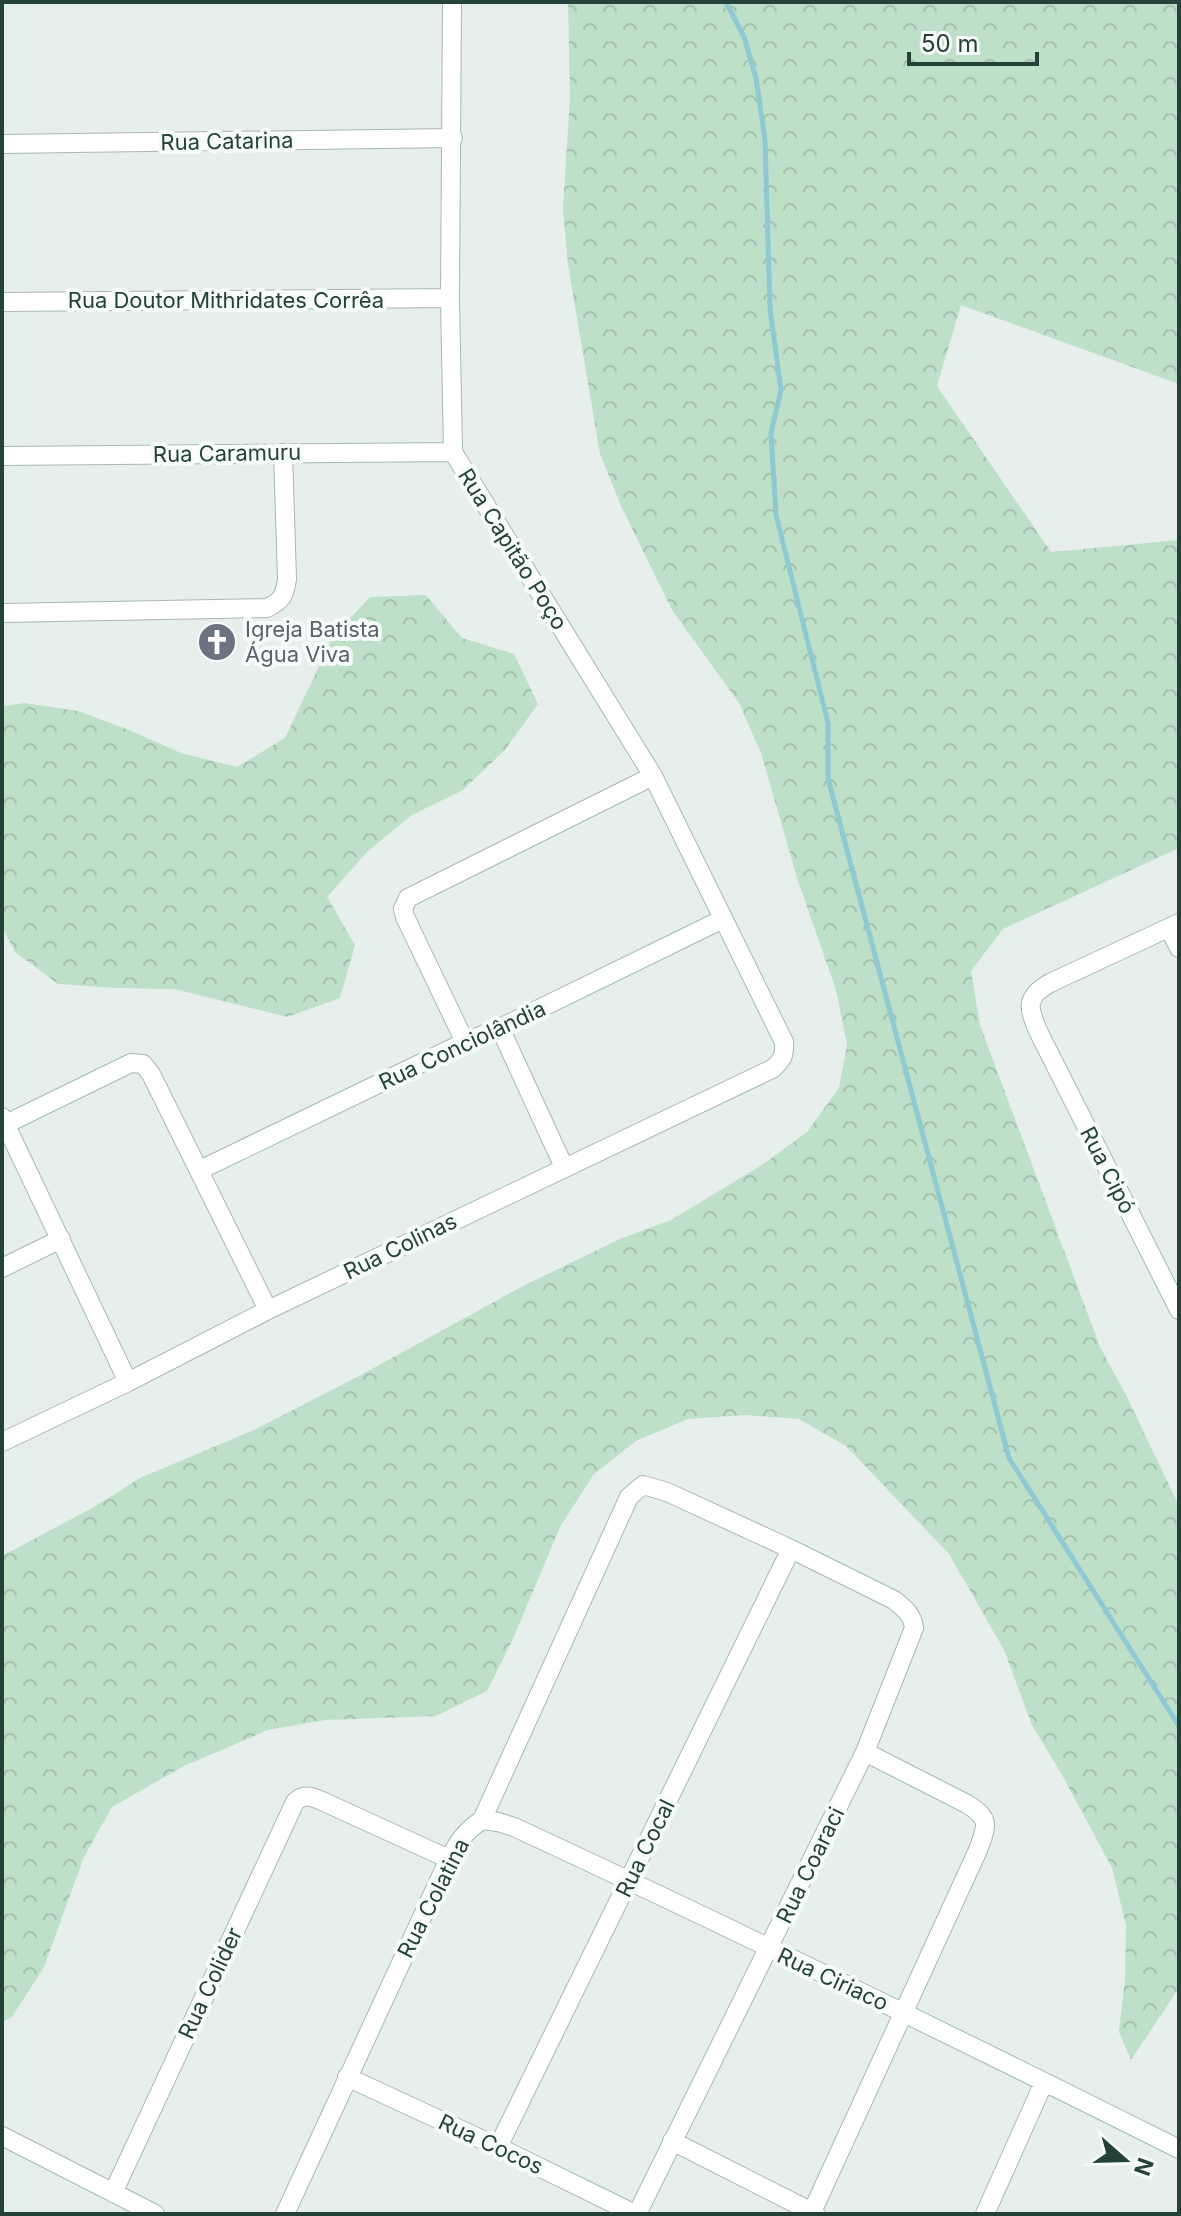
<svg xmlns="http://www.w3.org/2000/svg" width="1181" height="2216" font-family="Inter,sans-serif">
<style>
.forest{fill:url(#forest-crowns)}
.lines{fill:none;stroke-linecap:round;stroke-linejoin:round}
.stream{stroke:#8ec9d4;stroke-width:5}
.minor-casing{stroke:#a8b8b2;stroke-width:20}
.minor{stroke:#fff;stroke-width:18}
.labels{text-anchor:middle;stroke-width:8;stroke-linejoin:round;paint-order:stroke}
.street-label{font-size:22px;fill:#24423a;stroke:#f7fbf9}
.worship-label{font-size:22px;fill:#5b616d;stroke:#f7fbf9;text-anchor:start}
</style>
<defs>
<pattern id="forest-crowns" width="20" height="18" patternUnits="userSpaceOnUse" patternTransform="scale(2)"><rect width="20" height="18" fill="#bfe0c8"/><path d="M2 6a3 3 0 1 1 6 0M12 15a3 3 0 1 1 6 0" fill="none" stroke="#a4c1ad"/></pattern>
</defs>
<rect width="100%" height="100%" fill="#e6efeb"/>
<path class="forest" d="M568,2H1179V384L961,305L937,386L1051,552L1179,540V848L1003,929L971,971L980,1025L1100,1347L1126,1395L1179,1506V1988L1131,2060L1119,2032L1125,1979L1126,1925L1112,1868L1061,1773L1032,1725L1004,1650L949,1554L846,1446L799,1419L744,1415L688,1419L636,1441L594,1474L560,1527L513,1639L487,1691L436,1716L325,1720L268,1730L184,1766L112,1807L84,1857L44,1967L12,2017L2,2022V1556L94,1507L140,1478L254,1430L359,1376L525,1285L622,1238L671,1220L762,1165L807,1132L839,1088L847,1045L836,990L798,881L761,753L739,703L672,610L622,508L600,454L568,265L563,208L570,97Z
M426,595L462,638L514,654L538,704L505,750L463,790L412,815L368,851L327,897L355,945L340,998L287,1017L174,989L115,988L58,984L15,952L2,927V706L25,703L78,711L129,730L181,753L237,767L285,738L334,635L370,597Z"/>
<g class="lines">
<path class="stream" d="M726,2L744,37L756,78L765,140L770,309L781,390L771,433L776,515L828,723V778L839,820L1009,1458L1179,1726"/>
<g class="minor-casing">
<path id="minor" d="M2,144L453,138
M2,302L450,298
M2,456L453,452
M2,613L267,608C282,601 285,595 287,579L283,453
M1179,923L1050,983C1025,997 1028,1007 1038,1031L1179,1310
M1169,928L1179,948
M500,1028L564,1167
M465,1042L405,917L403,909L408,898L653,776
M2,1117L128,1382
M6,1124L131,1063L143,1064L151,1074L268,1310
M200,1170L465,1042L500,1028L723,919
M2,1268L61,1239
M2,1442L128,1382L268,1310L772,1069C782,1061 785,1055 784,1042L653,776L453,452L450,298L452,2
M482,1820L498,1822L514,1827C738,1931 959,2039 1179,2149
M347,2077L498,2147L635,2214
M2,2136L155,2214
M672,2141L816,2214
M498,2147L791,1549
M113,2193L295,1802C304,1793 312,1797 322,1801L449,1859
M812,2212L978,1850C987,1825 991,1819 967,1804L865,1752
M285,2214L449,1859C458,1842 465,1831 482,1820L629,1497L643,1485L667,1492L791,1549L894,1600C904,1608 913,1615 914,1628L865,1752L637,2214
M985,2214L1044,2082"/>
</g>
<use href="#minor" class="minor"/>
</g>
<defs>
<g id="church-disc" transform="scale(2)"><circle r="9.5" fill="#6b7280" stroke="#f7fbf9"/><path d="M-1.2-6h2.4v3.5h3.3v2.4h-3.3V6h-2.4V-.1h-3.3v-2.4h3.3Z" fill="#fff"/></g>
</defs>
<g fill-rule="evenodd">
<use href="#church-disc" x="217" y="642"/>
</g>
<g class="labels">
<g class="street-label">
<text transform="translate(227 141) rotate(-1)" y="8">Rua Catarina</text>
<text x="226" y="308">Rua Doutor Mithridates Corrêa</text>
<text transform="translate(227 453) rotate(-1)" y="8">Rua Caramuru</text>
<text transform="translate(513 549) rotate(58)" y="8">Rua Capitão Poço</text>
<text transform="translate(462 1045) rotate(-25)" y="8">Rua Conciolândia</text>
<text transform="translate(1108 1170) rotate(63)" y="8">Rua Cipó</text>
<text transform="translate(400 1246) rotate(-26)" y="8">Rua Colinas</text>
<text transform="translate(645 1848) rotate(-64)" y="8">Rua Cocal</text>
<text transform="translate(810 1865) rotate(-64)" y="8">Rua Coaraci</text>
<text transform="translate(433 1898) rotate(-63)" y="8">Rua Colatina</text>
<text transform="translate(833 1979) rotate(25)" y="8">Rua Ciriaco</text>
<text transform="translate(210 1983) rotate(-65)" y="8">Rua Colider</text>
<text transform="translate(491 2144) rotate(25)" y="8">Rua Cocos</text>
</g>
<g class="worship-label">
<text x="245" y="637">Igreja Batista<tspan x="245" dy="25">Água Viva</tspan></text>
</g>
</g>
<rect width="1181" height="2216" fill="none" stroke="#24423a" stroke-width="8"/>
<g transform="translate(1125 2160) rotate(110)" stroke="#f7fbf9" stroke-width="6" paint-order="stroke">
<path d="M0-6L14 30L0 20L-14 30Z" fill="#24423a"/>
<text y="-12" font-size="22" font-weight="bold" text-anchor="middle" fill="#24423a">N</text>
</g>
<path d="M909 52v12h128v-12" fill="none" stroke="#24423a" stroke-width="4"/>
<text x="921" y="52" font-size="24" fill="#24423a" stroke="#f7fbf9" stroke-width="6" paint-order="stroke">50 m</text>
</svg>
